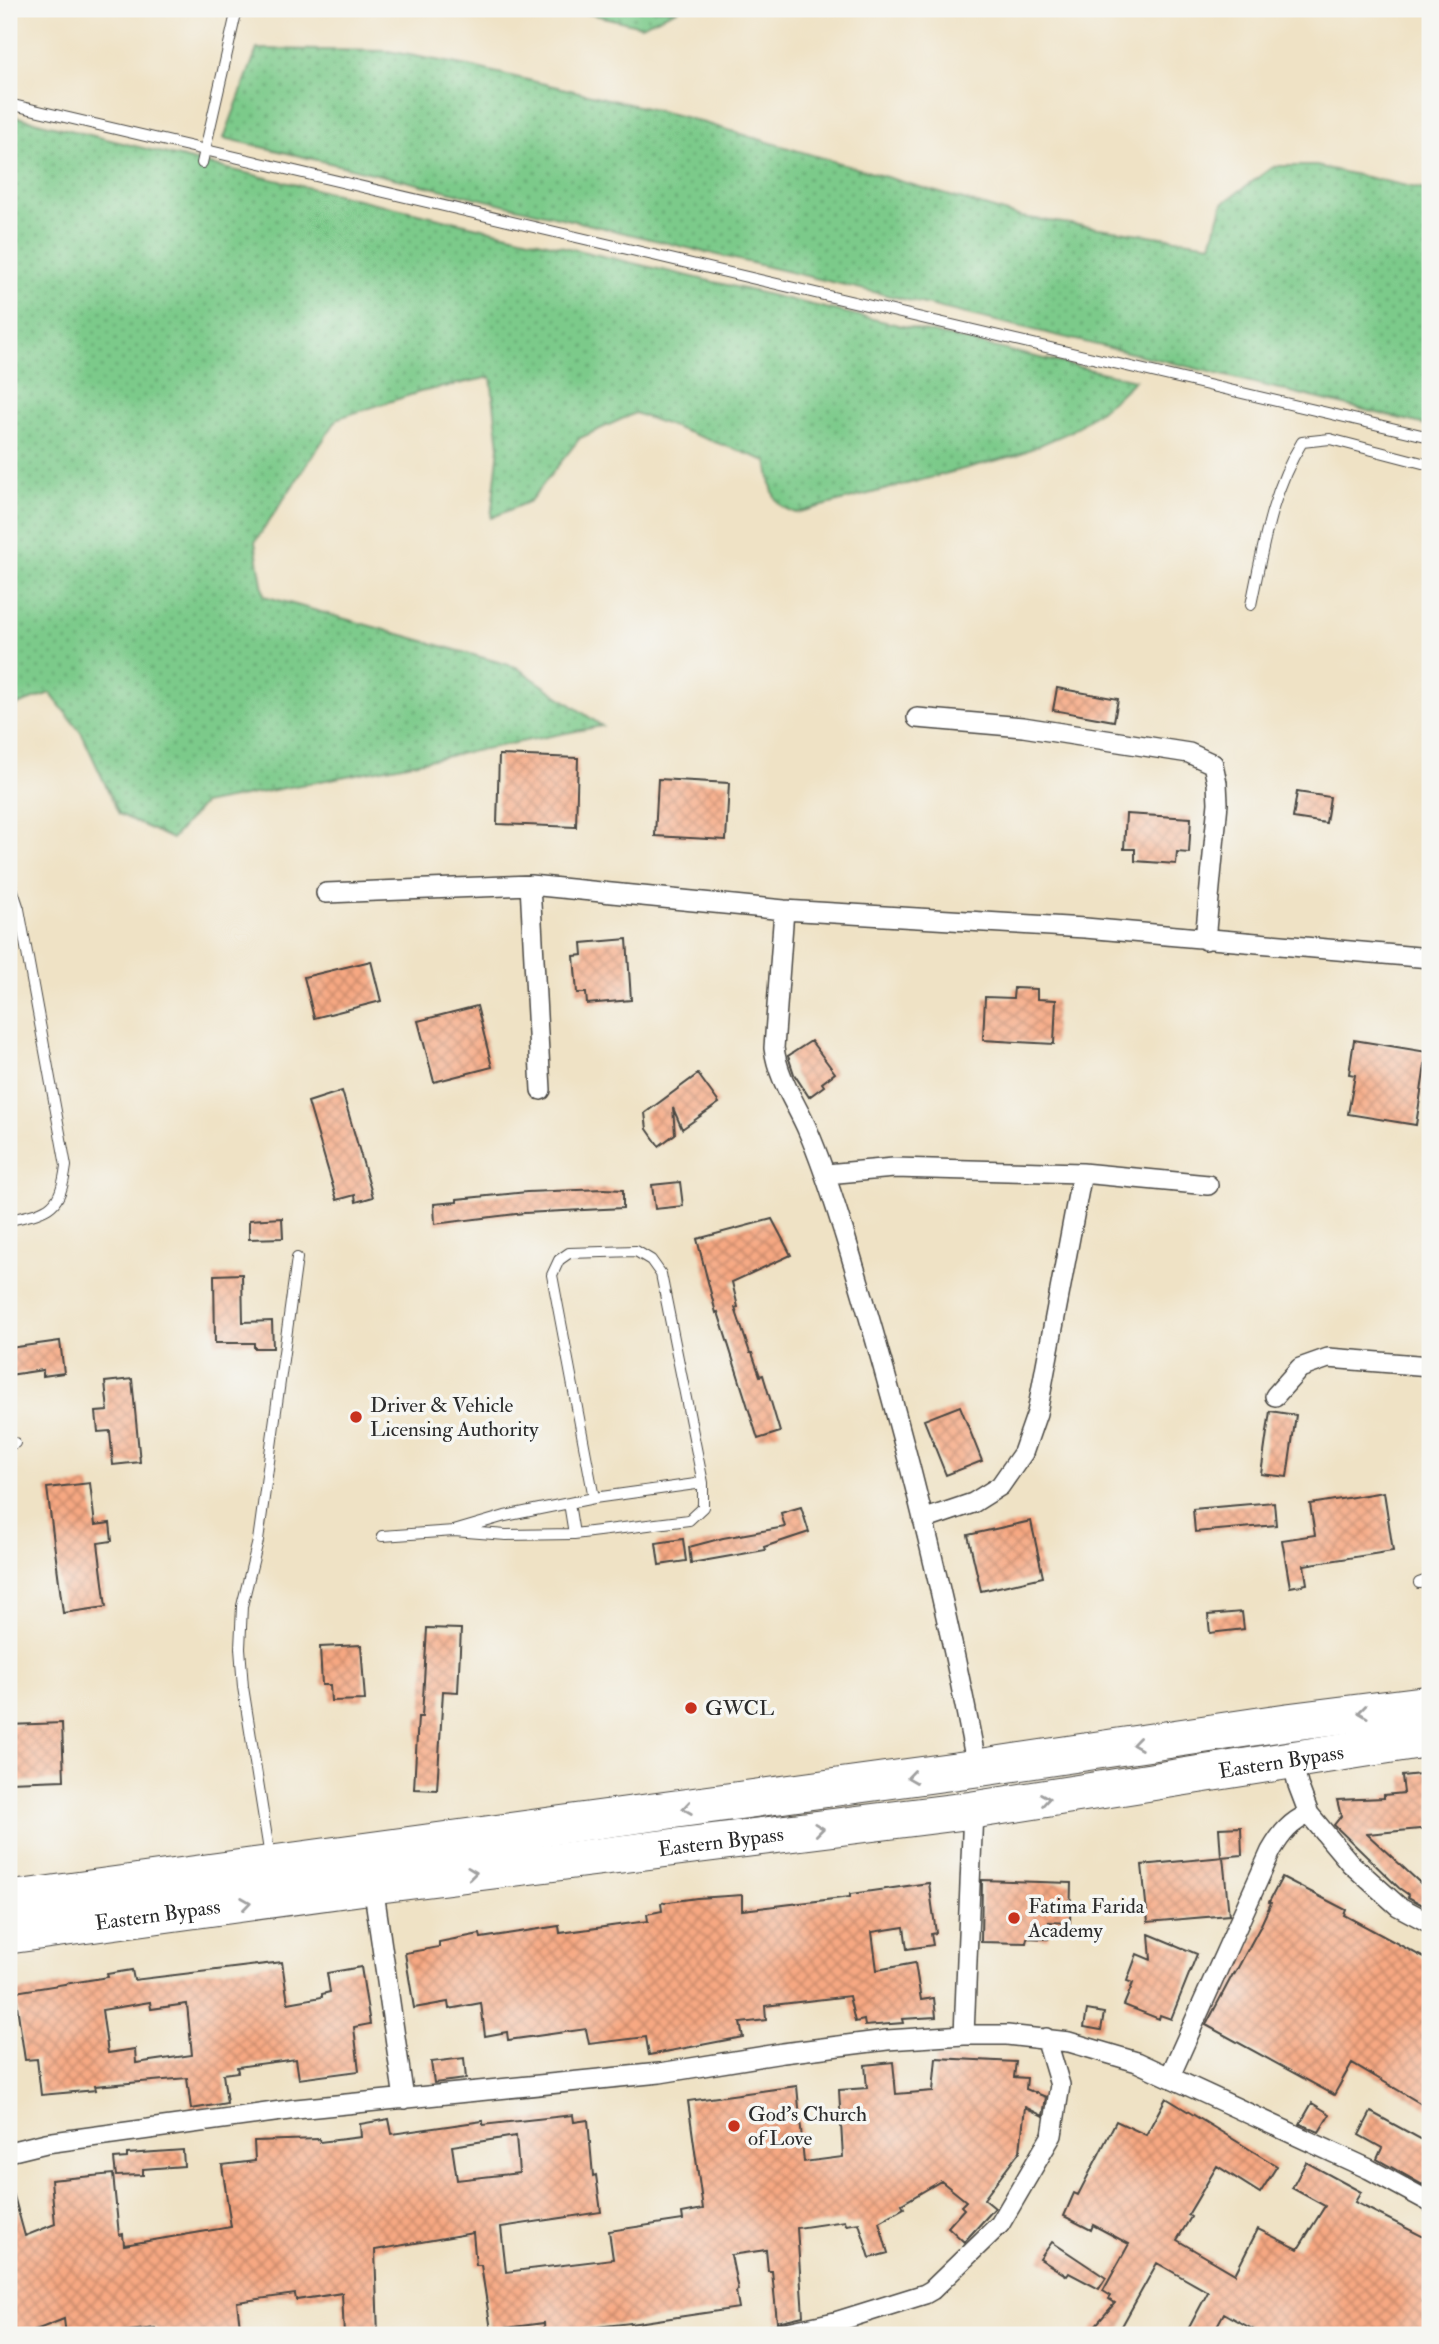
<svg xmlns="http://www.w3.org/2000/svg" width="1439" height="2344" font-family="'IM FELL Double Pica',serif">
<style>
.grass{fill:url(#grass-dots);stroke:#537a5a;stroke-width:2}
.building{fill:url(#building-cross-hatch);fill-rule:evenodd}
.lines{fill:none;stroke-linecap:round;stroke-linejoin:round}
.lane-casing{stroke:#484642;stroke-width:12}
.street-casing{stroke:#484642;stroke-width:22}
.highway-casing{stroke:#484642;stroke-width:39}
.lane{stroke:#fff;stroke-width:10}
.street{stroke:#fff;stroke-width:19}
.highway{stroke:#fff;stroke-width:37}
.oneway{stroke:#a0a0a0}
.poi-dot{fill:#c8321e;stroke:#f6f6f2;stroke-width:2.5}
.labels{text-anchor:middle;stroke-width:7;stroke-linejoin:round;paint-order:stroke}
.poi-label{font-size:21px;fill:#2b2b2b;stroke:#f6f6f2;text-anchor:start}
.street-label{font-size:21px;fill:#2b2b2b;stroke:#f6f6f2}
</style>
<defs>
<pattern id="grass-dots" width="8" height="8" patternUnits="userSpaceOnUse" patternTransform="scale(1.75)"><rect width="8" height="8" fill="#7bca8a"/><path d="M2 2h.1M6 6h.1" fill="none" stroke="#65a471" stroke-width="1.8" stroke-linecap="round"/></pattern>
<pattern id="building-cross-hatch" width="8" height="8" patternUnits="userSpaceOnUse" patternTransform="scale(1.75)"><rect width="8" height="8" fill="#f7a882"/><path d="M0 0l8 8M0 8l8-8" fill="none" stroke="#c8896b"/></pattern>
</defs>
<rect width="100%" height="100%" fill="#f6f6f2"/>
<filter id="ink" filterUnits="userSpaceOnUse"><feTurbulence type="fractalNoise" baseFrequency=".0143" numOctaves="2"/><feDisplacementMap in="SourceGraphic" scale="14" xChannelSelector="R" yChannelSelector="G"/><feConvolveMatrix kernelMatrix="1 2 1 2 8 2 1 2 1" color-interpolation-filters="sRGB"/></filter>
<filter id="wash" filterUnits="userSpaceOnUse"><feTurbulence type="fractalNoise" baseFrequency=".00686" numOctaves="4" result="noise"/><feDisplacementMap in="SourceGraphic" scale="28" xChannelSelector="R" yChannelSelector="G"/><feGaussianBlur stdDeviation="1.57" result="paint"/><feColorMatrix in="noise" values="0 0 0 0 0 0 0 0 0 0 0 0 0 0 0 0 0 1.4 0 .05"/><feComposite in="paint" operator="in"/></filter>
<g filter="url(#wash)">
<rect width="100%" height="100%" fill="#efe2c5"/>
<path class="grass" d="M569,9H679L641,26Z
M257,49L388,51L473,67L684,117L1021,217L1211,244L1223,203L1274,166H1316L1430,191V426L1169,362L224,138Z
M9,115L216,166L1135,380L1116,398L1072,431L1017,455L796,513C769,506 772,485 767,461L635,413L580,438L530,501L491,518L499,447L491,377L420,392L338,418L255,542L264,596L516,667L602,726L203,804L172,839L119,814L82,734L50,693L9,708Z"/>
<g id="blocks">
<path class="building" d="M1057,688L1118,699L1114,721L1053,710Z
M499,755L578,758L576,827L497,824Z
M658,779L729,783L726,840L655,836Z
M1297,792L1330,797L1326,823L1293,818Z
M1126,814L1191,818L1189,853L1177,852L1176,864L1135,861V849H1124Z
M627,939L631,1000L587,1004L586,993H577L574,956L583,955L582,943Z
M371,961L381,1001L314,1018L304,977Z
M1014,988L1037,989V999L1056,1000L1054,1044L983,1040L985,997L1013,998Z
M477,1006L492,1067L434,1082L418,1021Z
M1354,1040L1427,1052L1416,1125L1348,1114L1355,1075L1349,1074Z
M811,1041L835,1073L822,1083L824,1086L809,1097L794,1074L788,1056Z
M698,1074L719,1103L682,1129L673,1108L675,1134L659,1146L647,1129L645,1113Z
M342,1091L373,1197L356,1202L355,1195L337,1200L308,1102Z
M680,1182L683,1206L655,1209L652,1185Z
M604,1189L623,1190V1208L524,1213L435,1224L434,1204L457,1202V1199L527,1192Z
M282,1218L283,1238L249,1239V1220Z
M772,1219L791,1255L732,1282L738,1307L735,1308L750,1353H752L760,1376L763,1375L780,1432L758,1439L718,1312L716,1313L697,1239Z
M242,1274L243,1322L272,1321L273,1348H254V1343H215L214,1275Z
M60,1341L64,1373L43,1376V1370L9,1375V1348Z
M132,1379L140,1462L113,1465L110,1431L98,1432L96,1412L108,1411L105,1382Z
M960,1406L982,1461L946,1475L924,1420Z
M1270,1411L1296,1415L1287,1477L1261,1474Z
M90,1483L95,1525L110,1523L112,1541L98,1543L106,1607L63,1613L47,1488Z
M1384,1492L1393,1551L1304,1565L1307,1584L1290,1587L1282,1540L1315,1535L1310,1504Z
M1274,1502L1276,1525L1195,1532L1193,1509Z
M801,1507L809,1532L764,1547L765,1550L691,1563L689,1547L723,1538L785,1527L781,1513Z
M1031,1521L1043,1577L981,1591L968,1535Z
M683,1539L686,1561L659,1565L656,1543Z
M1242,1612L1244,1629L1210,1633L1208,1615Z
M427,1628L461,1629L458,1692L443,1691L437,1790L414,1789L418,1717H422Z
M361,1645L365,1700L331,1701L330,1685H322L320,1647Z
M62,1723L64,1780L9,1782V1725Z
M1430,1773V1828L1367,1834L1430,1892V1909L1408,1897L1409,1895L1399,1888L1334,1825L1341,1816L1337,1800L1384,1798V1795L1404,1793L1402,1776Z
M1241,1827L1242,1855L1221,1857L1219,1828Z
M1223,1857L1229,1915L1148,1922L1142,1865Z
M1282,1877L1346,1910L1344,1915L1430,1961V2109L1352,2063L1334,2095L1206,2025L1234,1972V1975L1260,1927L1271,1903L1269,1902Z
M982,1880L1071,1883L1070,1923L1049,1922L1048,1939L1027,1938L1026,1943L981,1942Z
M929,1883L936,1933L931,1934L933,1945L907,1949L904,1927L872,1932L877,1970L915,1963L921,2000L934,1998L936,2017L902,2019L903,2023L865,2026L864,2020L855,2022L849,1996L765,2006L766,2020L740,2023L743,2037L649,2055L646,2037L589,2044L586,2029L508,2040L507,2032L485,2036L481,2003L449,2009L448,2002L414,2008L405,1953L439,1947V1942L480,1934L481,1938L559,1926L560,1933L648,1921L647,1914L662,1911L661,1903L697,1898L742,1895V1910L850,1897V1894Z
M1149,1934L1197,1954L1171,2019L1160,2015L1159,2019L1124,2005L1133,1983L1127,1981L1137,1954L1151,1960Z
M282,1962L288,2003L322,1997V1994L330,1992L327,1973L361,1967L370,2024L354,2027L359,2071L299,2079L296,2059L237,2067L238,2072L223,2074L227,2103L191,2109L187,2078L95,2086L96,2090L41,2095L37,2059L25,2060L15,1992L108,1977L107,1974L132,1970L134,1980ZM150,2002L151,2009L187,2004L192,2055L136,2063L135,2049L108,2053L102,2010Z
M1087,2010L1104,2013L1101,2030L1084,2027Z
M464,2058L466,2079L434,2083L431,2062Z
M936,2058L1016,2062L1014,2077L1027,2078L1026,2089L1046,2097L1043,2116L1025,2107L1020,2151L984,2199L995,2208L964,2242L948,2227L964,2209L961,2206L966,2201L941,2181L902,2204L904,2208L879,2222L888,2253L870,2258L859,2223L846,2225L845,2221L797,2228L803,2316L777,2322L772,2271H768L766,2250L731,2255L738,2290L736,2291L739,2308L630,2324V2323L545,2333L544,2323L491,2330L481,2265H476L473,2233L375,2250L378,2335H344L342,2293L296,2300L295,2294L237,2302L241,2335H156L155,2328L92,2335H66L64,2319L23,2335H9V2197L14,2196L25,2236L55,2224L51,2180L113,2174L119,2235L123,2234L124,2245L231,2227L222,2165L255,2161L254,2141L319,2139L320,2142L361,2137L360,2124L389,2119L392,2134L483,2121V2125L573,2115L574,2122L588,2120L593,2176L596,2175L601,2212L501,2227L506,2272L613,2259L609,2231L683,2220L682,2213L703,2209L688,2101L797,2086L804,2162L843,2157L839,2090L867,2088L865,2065L893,2062L896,2094L933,2091ZM516,2136L519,2173L457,2180L452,2146Z
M1166,2098L1277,2166L1260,2193L1217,2166L1188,2215L1191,2217L1177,2240L1235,2274L1258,2229L1298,2249L1325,2206L1292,2188L1306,2162L1361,2192L1355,2202L1430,2240V2286L1423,2301L1430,2305V2335H1263L1224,2313L1212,2335H1185L1208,2292L1157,2263L1117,2335H1087L1115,2303L1109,2299L1111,2296L1103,2291L1129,2244L1093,2225L1091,2230L1064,2216L1074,2193L1078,2195L1116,2121L1146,2135Z
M1312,2103L1330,2114L1319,2132L1300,2124Z
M1371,2112L1430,2144V2171L1423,2185L1377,2159L1382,2148L1359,2135Z
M183,2150L184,2166L143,2169V2175L116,2176L114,2159L127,2158V2154Z
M1052,2242L1106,2278L1099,2289L1069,2273L1067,2276L1040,2259Z"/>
</g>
</g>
<g filter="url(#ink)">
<use href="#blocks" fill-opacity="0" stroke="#484642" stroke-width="2"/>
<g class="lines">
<g class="lane-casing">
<path id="lane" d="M9,104L1430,437
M202,163L237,9
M1251,605C1263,548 1271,492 1302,442L1330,439L1430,465
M9,879L19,909L66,1166C60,1210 50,1211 9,1220
M9,1444L15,1443
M569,1503L574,1534
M454,1531L506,1535L574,1534L689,1520L703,1507V1483L661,1274L651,1260L636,1251L569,1253L559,1260L552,1275L594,1498
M382,1536L454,1531L505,1516L594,1498L703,1483
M1419,1583L1430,1579
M270,1857L243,1687L240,1648L242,1606L258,1541L297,1258"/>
</g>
<g class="street-casing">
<path id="street" d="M917,718L1023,727L1189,753L1213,764L1217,783L1218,803L1205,940
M530,885L541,1090
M326,893L530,885L784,910L1085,928L1430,958
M784,910L774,1048C778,1079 796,1103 808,1131C823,1165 834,1201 845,1236C898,1411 944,1588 977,1768
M826,1174L894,1168L1082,1173L1208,1185
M1275,1396L1300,1368L1328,1358L1430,1366
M923,1520L973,1503L1000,1486L1023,1453L1037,1413L1082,1173
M1292,1759L1298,1785L1309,1814L1350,1863L1398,1906L1430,1923
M373,1885L404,2099
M964,2035L973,1810
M1170,2076L1271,1851C1281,1834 1290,1822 1309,1814
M9,2152L46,2143L296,2109L660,2073L783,2053L887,2040L964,2035H1007L1069,2042L1137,2062L1369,2169L1430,2202
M773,2335L835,2322L925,2294L932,2290L1000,2224L1052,2135L1060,2085L1046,2038"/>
</g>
<g class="highway-casing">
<g id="highway">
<path d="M9,1900L977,1768L1287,1722L1430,1704"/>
<path id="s1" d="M9,1935L373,1885L973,1810L1430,1738"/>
</g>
</g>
<use href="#lane" class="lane"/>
<use href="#street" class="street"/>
<use href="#highway" class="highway"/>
</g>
<defs><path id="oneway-chevron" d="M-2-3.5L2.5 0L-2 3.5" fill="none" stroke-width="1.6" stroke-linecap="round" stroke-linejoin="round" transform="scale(1.75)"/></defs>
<g class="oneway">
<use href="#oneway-chevron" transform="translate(1363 1712) rotate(173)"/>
<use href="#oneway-chevron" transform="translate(1137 1744) rotate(172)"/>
<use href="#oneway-chevron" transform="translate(912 1777) rotate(172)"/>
<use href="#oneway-chevron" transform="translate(1045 1799) rotate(-9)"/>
<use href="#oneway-chevron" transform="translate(687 1808) rotate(172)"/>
<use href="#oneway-chevron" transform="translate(819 1829) rotate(-7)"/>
<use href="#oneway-chevron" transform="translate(472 1873) rotate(-7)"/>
<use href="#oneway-chevron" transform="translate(246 1903) rotate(-8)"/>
</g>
</g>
<g class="poi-dot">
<circle cx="356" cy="1417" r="7"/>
<circle cx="691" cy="1708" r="7"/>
<circle cx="1014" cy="1918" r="7"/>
<circle cx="734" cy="2126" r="7"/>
</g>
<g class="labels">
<g class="poi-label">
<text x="370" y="1412">Driver &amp; Vehicle<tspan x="370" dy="24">Licensing Authority</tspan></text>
<text x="705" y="1715">GWCL</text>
<text x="1028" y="1913">Fatima Farida<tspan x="1028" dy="24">Academy</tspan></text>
<text x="748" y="2121">God's Church<tspan x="748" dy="24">of Love</tspan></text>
</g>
<g class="street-label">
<text dy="7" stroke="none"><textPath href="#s1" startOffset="1284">Eastern Bypass</textPath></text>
<text dy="7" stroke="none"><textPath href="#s1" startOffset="718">Eastern Bypass</textPath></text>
<text dy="7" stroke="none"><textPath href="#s1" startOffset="150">Eastern Bypass</textPath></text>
</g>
</g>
<rect width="1439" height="2344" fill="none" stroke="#f6f6f2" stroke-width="35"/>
</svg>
